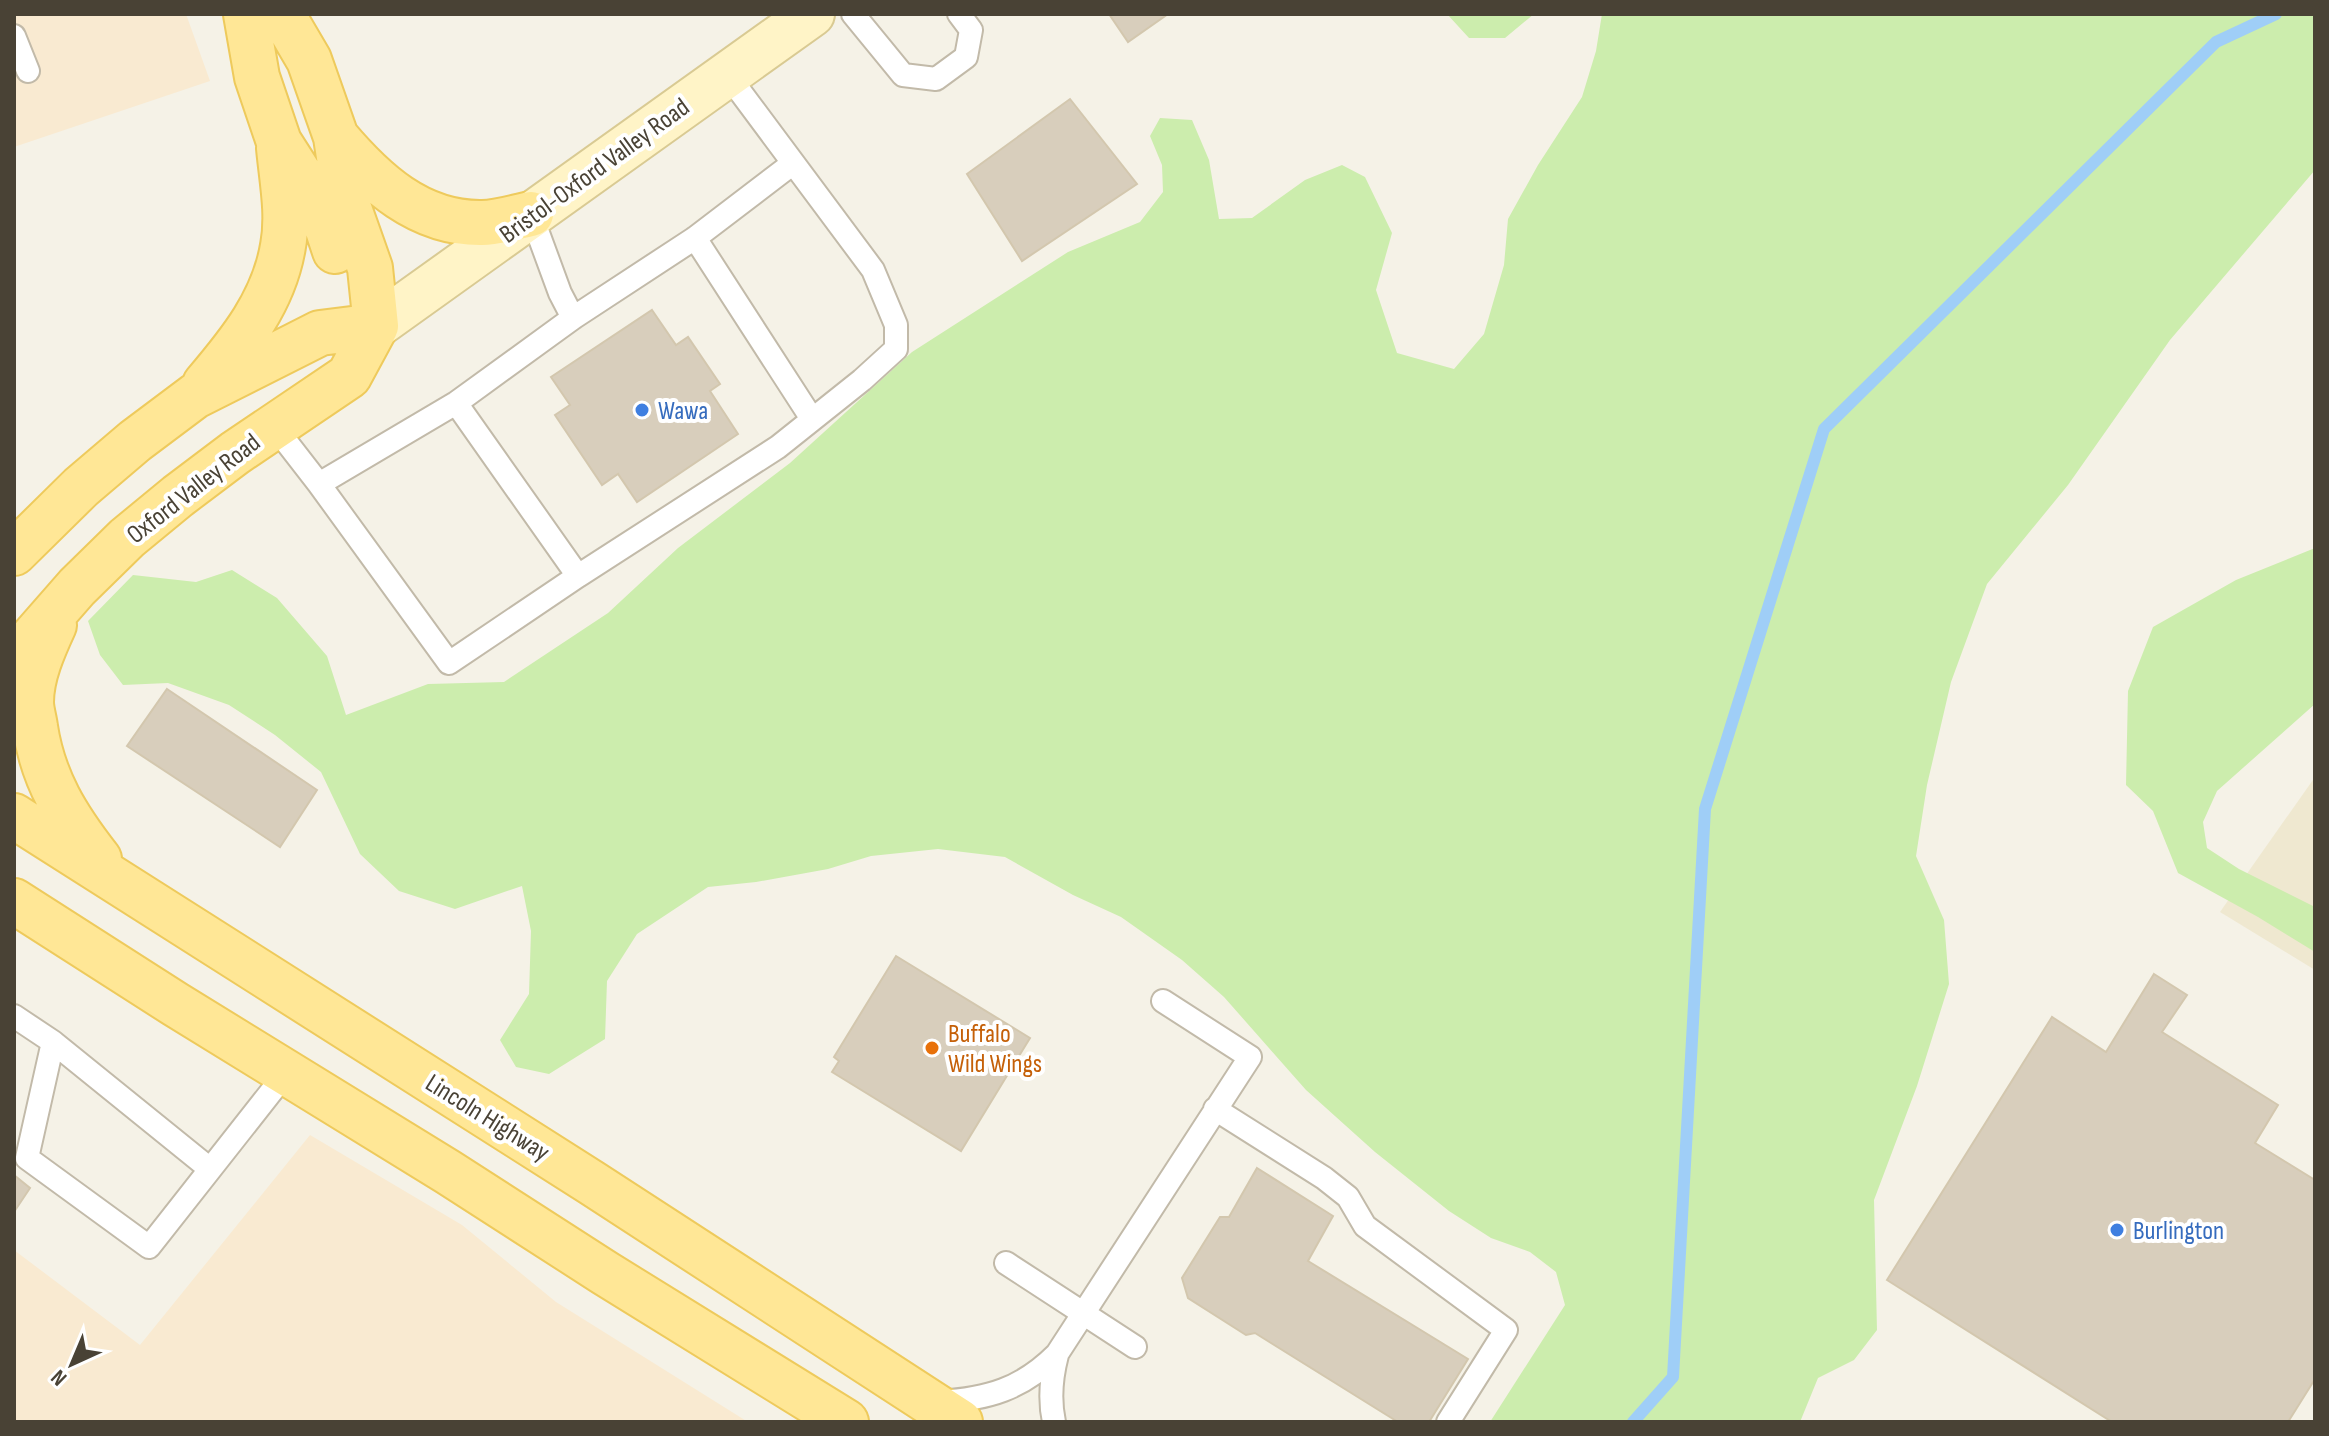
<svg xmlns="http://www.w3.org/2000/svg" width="2329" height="1436" font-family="'Sofia Sans Condensed',sans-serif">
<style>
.commercial{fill:#f9ead1}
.education{fill:#efe8d0}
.green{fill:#ccedad}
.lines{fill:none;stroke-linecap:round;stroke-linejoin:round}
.stream{stroke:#9fcef7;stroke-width:12}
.building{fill:#d8cebc;stroke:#d3c7ae;stroke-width:2}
.lane-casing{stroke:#c2baa9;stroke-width:26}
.secondary-casing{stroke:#d9ca93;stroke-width:48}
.primary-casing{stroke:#eeca5c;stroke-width:48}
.lane{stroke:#fff;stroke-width:22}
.secondary{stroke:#fff4c7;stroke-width:44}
.primary{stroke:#ffe796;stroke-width:44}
.shop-dot{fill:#3f7fe0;stroke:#fff;stroke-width:3}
.food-dot{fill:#e8710a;stroke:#fff;stroke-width:3}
.labels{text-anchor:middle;stroke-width:8;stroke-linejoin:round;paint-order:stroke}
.street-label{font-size:26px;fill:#494235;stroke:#fff}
.shop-label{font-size:26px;fill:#366cbe;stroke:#fff;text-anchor:start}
.food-label{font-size:26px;fill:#c56008;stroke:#fff;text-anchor:start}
</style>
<rect width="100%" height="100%" fill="#f5f2e7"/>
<path class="commercial" d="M14,14H186L210,81L14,147Z
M310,1135L462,1225L556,1302L748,1422H14V1250L140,1345Z"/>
<path class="education" d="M2315,777V970L2220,912Z"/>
<path class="green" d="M1447,14H1534L1505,38H1469Z
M1602,14H2315V170L2170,340L2068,485L1987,584L1951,682L1927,785L1916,856L1944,920L1949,984L1917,1086L1874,1200L1877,1330L1854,1360L1818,1378L1800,1422H1490L1565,1305L1556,1272L1530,1252L1491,1238L1449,1211L1375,1152L1306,1090L1224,997L1182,960L1121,917L1073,895L1005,857L938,849L871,856L828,869L756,882L708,887L637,934L607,981L605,1039L549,1074L516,1067L500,1040L529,994L531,931L522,886L455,909L399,891L360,854L321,772L275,735L229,705L168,683L123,685L100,655L88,621L133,575L196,582L232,570L277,598L327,656L346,715L428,684L504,682L608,613L678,548L790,463L912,352L1068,252L1140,222L1163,192L1162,165L1150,136L1160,118L1192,120L1209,160L1219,219L1252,218L1305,180L1342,165L1365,177L1392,233L1376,290L1397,353L1454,369L1484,334L1504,265L1508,219L1538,165L1582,97L1596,51Z
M2315,548V704L2217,791L2203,822L2207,848L2239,869L2315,907V952L2258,917L2178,873L2153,811L2126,785L2128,691L2153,627L2236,580Z"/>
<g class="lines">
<path class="stream" d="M1633,1422L1673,1377L1705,809L1824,429L2216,42L2276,14"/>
</g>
<path class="building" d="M1109,14H1168L1128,42Z
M1070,99L1137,184L1022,261L967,174Z
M652,310L676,345L688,337L720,384L710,391L738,434L637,502L618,474L602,485L555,415L570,405L551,377Z
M167,689L317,790L280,847L127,746Z
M896,956L1030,1038L961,1151L832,1072L839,1061L834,1057Z
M2154,974L2187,995L2162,1032L2278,1105L2255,1143L2315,1180V1379L2288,1422H2112L1887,1280L2052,1017L2106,1052Z
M1257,1168L1333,1216L1308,1261L1468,1359L1429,1422H1398L1255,1333L1246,1335L1188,1298L1182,1278L1220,1217H1229Z
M14,1175L30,1188L14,1212Z"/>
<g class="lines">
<g class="lane-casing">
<path id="lane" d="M853,14L903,75L936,79L966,57L971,30L959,14
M14,36L28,71
M531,214L560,293L573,318
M695,238L812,419
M456,403L578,576L449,663L319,484L456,403L573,318L695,238L792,164
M274,426L319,484
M578,576L778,447L862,380L896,349V325L873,270L727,74
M14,1016L53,1042L27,1158L149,1247L286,1073
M53,1042L210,1169
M1215,1109L1324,1178L1348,1197L1365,1226L1506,1330L1448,1422
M1006,1263L1135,1347
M939,1402C988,1399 1022,1389 1057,1354L1250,1057L1163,1001
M1054,1422C1049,1399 1051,1378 1057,1355"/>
</g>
<g class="secondary-casing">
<path id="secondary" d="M376,326L812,14"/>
</g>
<g class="primary-casing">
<path id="primary" d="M246,14L257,77L279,142L320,206L335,251
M336,137C374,182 419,224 482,223C498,223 516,217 531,214
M205,384C240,343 274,301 283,246C289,214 282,180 279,148
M14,553L81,487L135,441L195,396L320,333L376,326
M54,625C43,649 31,676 31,702C31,710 34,719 35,727C43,780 67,818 99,859
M14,659L77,587L127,538L178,496L235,453L349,376L376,326L370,268L345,197L336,137L309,60L282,14
M14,816L592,1183L960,1422
M14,901L175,1004L448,1172L605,1273L846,1422"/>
</g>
<use href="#lane" class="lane"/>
<use href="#secondary" class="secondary"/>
<use href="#primary" class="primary"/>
</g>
<g class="shop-dot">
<circle cx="642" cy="410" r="8"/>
<circle cx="2117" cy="1230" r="8"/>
</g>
<circle class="food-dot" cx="932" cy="1048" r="8"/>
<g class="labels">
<g class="street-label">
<text transform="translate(594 170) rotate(-36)" y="9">Bristol-Oxford Valley Road</text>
<text transform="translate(193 488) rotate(-38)" y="9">Oxford Valley Road</text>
<text transform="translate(488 1117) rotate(32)" y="9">Lincoln Highway</text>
</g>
<g class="shop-label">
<text x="658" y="419">Wawa</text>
<text x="2133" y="1239">Burlington</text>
</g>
<g class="food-label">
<text x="948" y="1042">Buffalo<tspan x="948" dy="30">Wild Wings</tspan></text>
</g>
</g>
<rect width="2329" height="1436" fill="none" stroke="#494235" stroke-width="32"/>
<g transform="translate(72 1364) rotate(224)" stroke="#ffffff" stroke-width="6" paint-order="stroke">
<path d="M0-6L14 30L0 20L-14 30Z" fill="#494235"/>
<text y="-12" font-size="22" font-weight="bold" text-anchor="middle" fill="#494235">N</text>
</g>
</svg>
